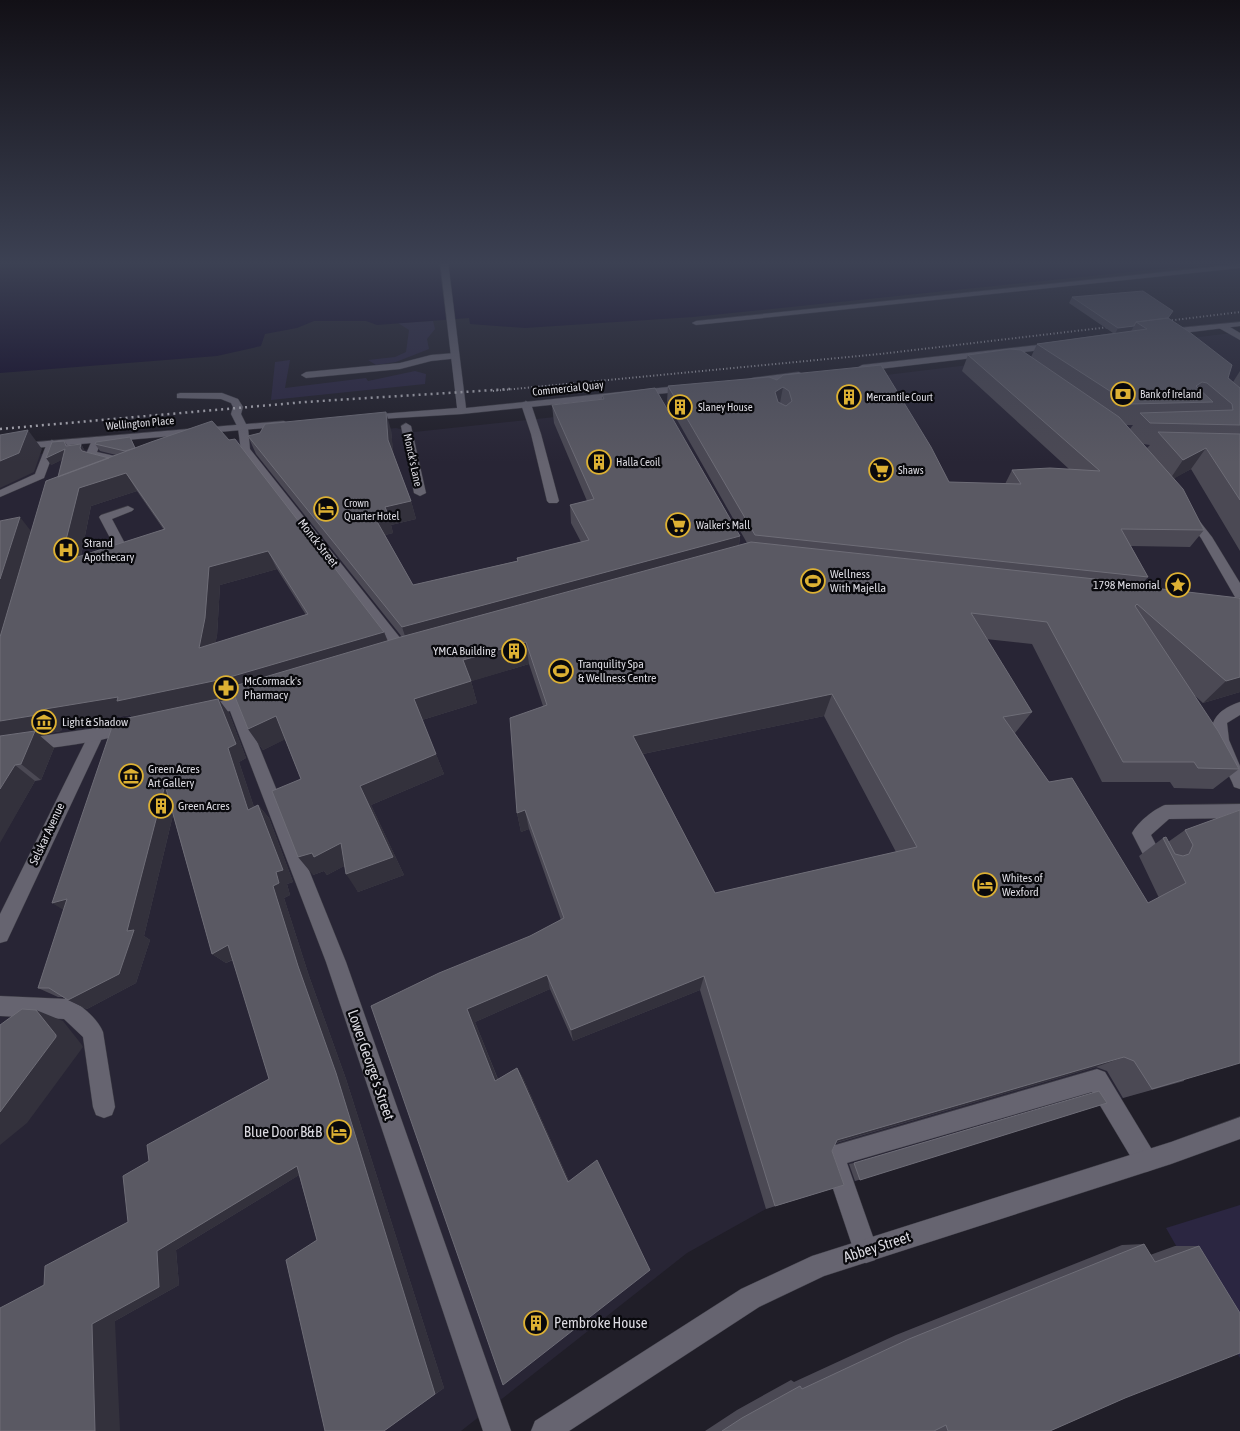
<svg xmlns="http://www.w3.org/2000/svg" width="1240" height="1431" font-family="'Asap Condensed',sans-serif">
<style>
.built{fill:#282535}
.green{fill:#2b2641}
.water{fill:#100826}
.lines{fill:none;stroke-linecap:round;stroke-linejoin:round}
.service-casing{stroke:#3b3a43;stroke-width:1}
.pedestrian-casing{stroke:#3b3a43;stroke-width:1}
.minor-casing{stroke:#3b3a43;stroke-width:1}
.tertiary-casing{stroke:#3b3a43;stroke-width:1}
.secondary-casing{stroke:#3b3a43;stroke-width:1}
.service{fill:#666470;fill-rule:evenodd}
.pedestrian{fill:#666470;fill-rule:evenodd}
.minor{fill:#666470;fill-rule:evenodd}
.tertiary{fill:#666470;fill-rule:evenodd}
.secondary{fill:#666470;fill-rule:evenodd}
.rail-far1{stroke:#b0afb7;stroke-width:2;stroke-dasharray:1 2.5;stroke-linecap:butt}
.rail{stroke:#b0afb7;stroke-width:2.5;stroke-dasharray:2 4;stroke-linecap:butt}
.wall{fill:#4b4954;fill-rule:evenodd}
.shaded-wall{fill:#33313c}
.building{fill:#5a5963;stroke:#6e6d77;fill-rule:evenodd}
.labels{text-anchor:middle;stroke-width:4.5;stroke-linejoin:round;paint-order:stroke}
.far-street-label{font-size:11px;fill:#dbdae1;stroke:#09090d}
.far-poi-label{font-size:11px;fill:#dbdae1;stroke:#09090d;text-anchor:start}
.poi-label{font-size:12px;fill:#dbdae1;stroke:#09090d;text-anchor:start}
.street-label{font-size:12px;fill:#dbdae1;stroke:#09090d}
.near-street-label{font-size:15px;fill:#dbdae1;stroke:#09090d}
.near-poi-label{font-size:15px;fill:#dbdae1;stroke:#09090d;text-anchor:end}
</style>
<rect width="100%" height="100%" fill="#201e28"/>
<path class="built" d="M1240,332V1060L1185,1079L766,1209L687,1253L461,1431H0V458L101,448L122,454L221,439L278,441L396,428L414,432L602,412L687,399Z"/>
<path class="green" d="M433,321L435,329L427,339L429,349L396,362L376,365L368,360L395,357L406,352L409,330L398,323Z
M290,360L285,388L366,378L368,381L415,371L426,374L425,384L271,400L275,362Z
M1240,1205V1358L1166,1228Z"/>
<path class="water" d="M0,262H1227L693,317L525,328L470,324L469,318L377,325L366,321H314L297,328L265,334L261,346L217,356L0,373Z"/>
<g class="lines">
<g class="service-casing">
<path id="service" d="M1240,264V268L696,325L692,323L696,321Z
M1219,324H1225L1240,333V340L1219,328Z
M456,353L459,354V358L431,361L400,369L306,378L301,375L306,372L400,363L431,355Z
M180,393H222L238,399L243,407L241,414L248,428L243,431L239,430L231,414L233,407L231,403L221,399L177,398V394Z
M526,401L531,404L541,434L559,501L557,503H549L547,501L531,434L521,404Z
M97,437L102,440L97,452L115,456L116,458L115,460L87,456L86,454L92,440Z
M52,440L57,443L44,478L0,497V490L35,474L47,443Z
M128,506L134,509L132,511L112,519L130,553L124,557L118,553L99,517L101,515Z
M1240,804V818L1169,819L1151,835L1166,864L1163,870L1157,872L1151,870L1132,833C1138,822 1154,809 1165,805Z
M0,996L68,999C81,1004 98,1019 103,1032L115,1107L112,1115L104,1118L96,1115L93,1107L83,1037L64,1019L0,1016Z
M1097,1069L1105,1072L1154,1153L1157,1161L1154,1169L1146,1172L1138,1169L1092,1092L847,1163L878,1251L875,1260L866,1263L857,1260L822,1156L825,1148Z"/>
</g>
<g class="pedestrian-casing">
<path id="pedestrian" d="M406,423L411,426L426,493L420,496L414,493L401,426Z
M96,728L101,730L104,734L7,941L0,943V914L91,730Z"/>
</g>
<g class="minor-casing">
<path id="minor" d="M243,425L248,428L250,449L409,649L411,653L409,657H399L241,451L238,428Z
M1240,1117V1139L1171,1164L824,1276L759,1307L569,1431H531L535,1421L741,1289L812,1256L1171,1142Z"/>
</g>
<g class="tertiary-casing">
<path id="tertiary" d="M1190,512L1194,514L1212,537L1240,583V598L1235,597L1201,538L1184,516Z
M235,698L240,700L242,704L346,962L511,1431H483L326,962L230,711L205,716L200,714L198,710L200,706Z
M1240,702V715L1227,723L1229,740L1240,766V789L1234,787L1232,782C1217,750 1192,718 1240,702Z
M129,721L134,723L137,727L134,731C92,745 44,748 0,754V742L96,728Z"/>
</g>
<g class="secondary-casing">
<path id="secondary" d="M440,262H448L466,408L687,385L692,388L687,391L462,414L364,420L362,418L367,415L457,408Z
M1240,322V326L1167,335L1163,332L1167,329Z
M1055,343L1058,344V348L862,371L857,368L862,365Z
M799,372L804,375L802,377L752,384L747,381L752,378Z
M284,421L289,424L288,426L0,451V445Z"/>
</g>
<use href="#service" class="service"/>
<use href="#pedestrian" class="pedestrian"/>
<use href="#minor" class="minor"/>
<use href="#tertiary" class="tertiary"/>
<use href="#secondary" class="secondary"/>
<path class="rail-far1" d="M1158,322L1240,312
M493,391L880,354L1118,326"/>
<path class="rail" d="M0,429L305,402L510,389"/>
</g>
<path class="wall" d="M1072,297L1169,318L1233,382L1240,371V551L1191,469L1174,478L1204,530L1190,547L1131,546L1148,577L1142,584L1162,589L1240,599V692L1203,703L1193,694L1239,769L1213,789L1174,788L1170,782H1102L1032,644L986,639L1032,712L1015,733L1049,782L1148,903L1159,898L1139,856L1163,838L1168,842L1185,830L1240,810L1184,1081L1123,1098L1107,1071L1096,1067L836,1143L832,1151L844,1185L766,1209L700,990L573,1041L550,989L475,1022L498,1079L517,1068L523,1078L569,1181L650,1270L371,1006L530,936L561,920L529,829L521,832L517,813L543,706L529,664L471,681L477,703L422,720L444,774L371,805L404,875L358,892L344,866L327,875L324,871L313,875L301,779L285,739L263,750L248,729L235,696L219,700L229,713L246,758L239,762L254,807L258,805L269,818L293,882L287,884L290,895L284,898L309,976L346,1079L444,1388L384,1431H324L325,1430L317,1240L299,1175L176,1250L179,1285L115,1321L44,1285L128,1222L149,1161L269,1079L233,960L226,963L212,954L173,815L144,936L150,940L136,983L87,1009L68,1000L63,997H58L38,988L132,717L130,715L63,726L61,731L39,735L54,748L41,780L35,781L5,833L31,531L58,477L63,459L51,465L64,441L68,446L81,444L85,452L109,458L116,455L100,451L95,444L130,437L135,447L384,632L388,641L402,637L256,454L248,436L391,430L393,453L411,501L416,519L391,525L393,533L385,535L413,585L517,561V558L581,542L571,523L570,505L587,501L554,423L552,405L602,399V395L740,536L739,545L747,543L667,402L668,386L769,377L949,482L1005,484L1012,470L1069,469L962,371L968,355L1031,357L1037,344L1113,333L1069,303ZM1126,425H1133L1130,429ZM1143,444L1150,445L1147,448ZM137,491L164,530L81,556L91,506ZM277,569L306,615L215,643L217,636L220,585ZM824,716L896,852L715,893L643,754Z
M1107,1103L855,1181L849,1164L854,1163Z
M1144,1244L1150,1255L1175,1246H1199L1125,1398L1050,1431H705L737,1410L791,1380L794,1382L896,1335L1122,1245Z"/>
<path class="shaded-wall" d="M1134,326L1130,333L1115,334L1118,328Z
M783,387L780,403L772,409L775,392Z
M386,412L391,430L394,458L388,440Z
M28,430L42,449L34,472L0,488V461Z
M81,444L85,451L84,455L80,448Z
M1206,448L1191,469L1168,482L1183,460Z
M65,449L70,456L51,465L46,458Z
M126,473L137,491L91,506L80,560H68L64,548L79,488Z
M411,501L416,519L391,525L393,533L381,536L375,518L385,507Z
M20,517L34,535L0,655V579Z
M740,536L737,555L408,645L402,627Z
M268,551L277,569L220,585L217,636L211,666L199,648L209,567Z
M384,632L391,650L235,696L219,700L229,713L246,758L239,762L259,822L130,715L63,726L61,731L39,735L54,748L41,780L21,764L0,741V721L45,709Z
M526,642L529,664L469,682L463,660Z
M1240,677V692L1203,703L1226,681Z
M471,681L477,703L422,720L414,699Z
M832,694L824,716L633,756V736Z
M276,716L290,737L263,750L248,729Z
M436,754L444,774L371,805L404,875L358,892L346,874L360,786Z
M15,765L35,781L0,843V789Z
M165,785L177,798L144,936L150,940L136,983L87,1009L68,1000L127,931Z
M258,805L269,818L293,882L287,884L290,895L284,898L309,976L346,1079L444,1388L435,1394L298,966L273,886Z
M525,810L529,829L521,832L517,813Z
M341,843L354,861L327,875L324,871L313,875L298,857Z
M67,899L70,914L52,903Z
M228,945L241,955L226,963L212,954Z
M547,975L550,989L475,1022L502,1090L495,1081L467,1009Z
M704,976L700,990L573,1041L571,1030Z
M36,1010L63,1021L82,1045L83,1047L27,1123L0,1145V1112Z
M1124,1057L1096,1067L824,1146L837,1140Z
M517,1068L523,1078L571,1186L568,1182Z
M297,1166L309,1169L176,1250L179,1285L115,1321L120,1431H95L92,1324L157,1251Z"/>
<path class="building" d="M1143,291L1173,311L1168,318L1136,322L1134,326L1118,328L1072,297Z
M1168,318L1188,331L1232,365L1228,378L1240,388V425L1150,423L1140,413L1233,410L1232,404L1207,383L1202,382L1196,386L1213,402L1130,404L1037,344L1147,329L1136,322Z
M1010,349L1021,350L1119,417L1183,489L1204,530L1121,529L1148,577L755,535L668,386L769,377L777,380L783,375L881,365L931,447L949,482L1021,484L1012,470L1050,468L1100,471L968,355ZM783,387L789,391L792,401L786,406L778,402L775,392Z
M655,388L740,536L402,627L248,436L260,433L265,424L386,412L388,440L411,501L385,507L388,514L375,518L413,585L518,561L517,558L589,540L570,505L594,499L552,405L604,399L602,395Z
M212,421L229,440L235,439L384,632L223,679L117,701L118,697L45,709L43,714L0,721V637L46,481L151,442ZM126,473L165,529L68,560L70,547L64,548L79,488ZM268,551L308,614L199,648L205,618L209,567Z
M28,430L19,453L0,461V435Z
M1158,432L1240,434V500L1206,448L1183,460Z
M130,437L135,448L125,451L95,444L96,442Z
M64,441L66,446L81,444L80,448L82,451L109,458L58,477L65,449L46,458L52,442Z
M20,517L0,579V521Z
M751,542L1160,586L1162,589L1239,598L1240,599V677L1226,681L1137,604L1135,606L1218,731L1239,769L1198,768L1194,762H1123L1047,622L971,613L1032,712L1003,717L1049,782L1072,778L1148,903L1186,883L1163,838L1166,837L1175,854L1183,856L1189,854L1193,845L1185,830L1240,810V1063L1152,1089L1134,1061L1124,1057L837,1140L832,1151L844,1185L775,1206L704,976L571,1030L547,975L467,1009L495,1081L517,1068L568,1182L597,1160L650,1270L503,1385L371,1006L439,973L530,936L564,918L525,810L517,813L510,718L547,705L526,642L463,660L471,681L414,699L436,754L360,786L393,857L346,874L341,843L314,857L312,853L298,857L272,791L301,779L276,716L248,729L231,687L397,638ZM832,694L917,847L715,893L633,736Z
M218,699L236,744L228,748L248,810L258,805L283,870L276,872L279,883L273,886L298,966L336,1073L435,1394L384,1431H325L286,1260L317,1240L297,1166L157,1251L159,1287L92,1324L95,1431H0V1308L44,1285L45,1266L128,1222L123,1176L149,1161L147,1145L269,1079L228,945L212,954L165,785L127,931L134,930L119,974L68,1000L49,988H38L67,899L52,903L114,721Z
M35,731L21,764L15,765L0,789V736Z
M22,1009L36,1010L56,1035V1037L0,1112V1025Z
M1099,1091L1107,1103L860,1180L854,1163Z
M1144,1244L1155,1262L1199,1246L1240,1313V1353L1125,1398L1050,1431H948L946,1425L934,1431H722L742,1418L800,1386L802,1389L909,1339Z"/>
<linearGradient id="sky" x2="0" y2="1"><stop stop-color="#121016"/><stop offset="0.57" stop-color="#3c4153"/><stop offset="1" stop-color="#3c4153" stop-opacity="0"/></linearGradient>
<rect width="1240" height="462" fill="url(#sky)"/>
<defs>
<g id="bank-ring" transform="scale(1.25)"><circle r="9.5" fill="#09090d" stroke="#ddb133" stroke-width="1.5"/><path d="M-6-4H6V4H-6ZM0-2.3a2.3 2.3 0 1 0 0 4.6a2.3 2.3 0 1 0 0-4.6Z" fill="#ddb133"/></g>
<g id="building-ring" transform="scale(1.25)"><circle r="9.5" fill="#09090d" stroke="#ddb133" stroke-width="1.5"/><path d="M-4-6H4V6H1V3H-1V6H-4ZM-2.5-4.3h1.7v1.8h-1.7ZM.8-4.3h1.7v1.8H.8ZM-2.5-1h1.7V.8h-1.7ZM.8-1h1.7V.8H.8Z" fill="#ddb133"/></g>
<g id="supermarket-ring" transform="scale(1.25)"><circle r="9.5" fill="#09090d" stroke="#ddb133" stroke-width="1.5"/><path d="M-6-5.5h2.5l.6 2H6L4.5 2H-2.5L-4.4-4H-6ZM-1.5 3.2a1.3 1.3 0 1 0 .1 0ZM3 3.2a1.3 1.3 0 1 0 .1 0Z" fill="#ddb133"/></g>
<g id="hotel-ring" transform="scale(1.25)"><circle r="9.5" fill="#09090d" stroke="#ddb133" stroke-width="1.5"/><path d="M-6-4.5h1.5V1H6V5H4.5V3h-9V5H-6ZM-4 0a1.8 1.8 0 1 1 3.6 0ZM.5 0V-2.5h3Q6-2.5 6 0Z" fill="#ddb133"/></g>
<g id="hospital-ring" transform="scale(1.25)"><circle r="9.5" fill="#09090d" stroke="#ddb133" stroke-width="1.5"/><path d="M-5-5h3v3.5h4V-5h3V5h-3V1.5h-4V5h-3Z" fill="#ddb133"/></g>
<g id="stadium-ring" transform="scale(1.25)"><circle r="9.5" fill="#09090d" stroke="#ddb133" stroke-width="1.5"/><path d="M0-5a6.5 5 0 1 0 0 10a6.5 5 0 1 0 0-10ZM-3.5-1.8h7v3.6h-7Z" fill="#ddb133"/></g>
<g id="sight-ring" transform="scale(1.25)"><circle r="9.5" fill="#09090d" stroke="#ddb133" stroke-width="1.5"/><path d="M0-6L1.8-2.2L6-1.7L2.9 1.2L3.7 5.4L0 3.3L-3.7 5.4L-2.9 1.2L-6-1.7L-1.8-2.2Z" fill="#ddb133"/></g>
<g id="pharmacy-ring" transform="scale(1.25)"><circle r="9.5" fill="#09090d" stroke="#ddb133" stroke-width="1.5"/><path d="M-2-6h4v4h4v4h-4v4h-4v-4h-4v-4h4Z" fill="#ddb133"/></g>
<g id="museum-ring" transform="scale(1.25)"><circle r="9.5" fill="#09090d" stroke="#ddb133" stroke-width="1.5"/><path d="M0-6L6-3V-2H-6V-3ZM-5-1h2V3h-2ZM-1-1h2V3h-2ZM3-1h2V3H3ZM-6 4H6V6H-6Z" fill="#ddb133"/></g>
</defs>
<g fill-rule="evenodd">
<use href="#bank-ring" x="1123" y="394"/>
<use href="#building-ring" x="849" y="397"/>
<use href="#building-ring" x="680" y="407"/>
<use href="#building-ring" x="599" y="462"/>
<use href="#supermarket-ring" x="881" y="470"/>
<use href="#hotel-ring" x="326" y="509"/>
<use href="#supermarket-ring" x="678" y="525"/>
<use href="#hospital-ring" x="66" y="550"/>
<use href="#stadium-ring" x="813" y="581"/>
<use href="#sight-ring" x="1178" y="585"/>
<use href="#building-ring" x="514" y="651"/>
<use href="#stadium-ring" x="561" y="671"/>
<use href="#pharmacy-ring" x="226" y="688"/>
<use href="#museum-ring" x="44" y="722"/>
<use href="#museum-ring" x="131" y="776"/>
<use href="#building-ring" x="161" y="806"/>
<use href="#hotel-ring" x="985" y="885"/>
<use href="#hotel-ring" x="339" y="1132"/>
<use href="#building-ring" x="536" y="1323"/>
</g>
<g class="labels">
<g class="far-street-label">
<text transform="translate(568 388) rotate(-6)" y="4">Commercial Quay</text>
<text transform="translate(140 423) rotate(-5)" y="4">Wellington Place</text>
<text transform="translate(413 460) rotate(78)" y="4">Monck's Lane</text>
</g>
<g class="far-poi-label">
<text x="1140" y="398">Bank of Ireland</text>
<text x="866" y="401">Mercantile Court</text>
<text x="698" y="411">Slaney House</text>
<text x="616" y="466">Halla Ceoil</text>
<text x="898" y="474">Shaws</text>
<text x="344" y="507">Crown<tspan x="344" dy="13">Quarter Hotel</tspan></text>
<text x="696" y="529">Walker's Mall</text>
</g>
<g class="poi-label">
<text x="84" y="547">Strand<tspan x="84" dy="14">Apothecary</tspan></text>
<text x="830" y="578">Wellness<tspan x="830" dy="14">With Majella</tspan></text>
<text x="1160" y="589" text-anchor="end">1798 Memorial</text>
<text x="496" y="655" text-anchor="end">YMCA Building</text>
<text x="578" y="668">Tranquility Spa<tspan x="578" dy="14">&amp; Wellness Centre</tspan></text>
<text x="244" y="685">McCormack's<tspan x="244" dy="14">Pharmacy</tspan></text>
<text x="62" y="726">Light &amp; Shadow</text>
<text x="148" y="773">Green Acres<tspan x="148" dy="14">Art Gallery</tspan></text>
<text x="178" y="810">Green Acres</text>
<text x="1002" y="882">Whites of<tspan x="1002" dy="14">Wexford</tspan></text>
</g>
<g class="street-label">
<text transform="translate(318 543) rotate(52)" y="4">Monck Street</text>
<text transform="translate(47 834) rotate(-65)" y="4">Selskar Avenue</text>
</g>
<g class="near-street-label">
<text transform="translate(371 1065) rotate(71)" y="5">Lower George's Street</text>
<text transform="translate(877 1247) rotate(-18)" y="5">Abbey Street</text>
</g>
<g class="near-poi-label">
<text x="322" y="1137">Blue Door B&amp;B</text>
<text x="554" y="1328" text-anchor="start">Pembroke House</text>
</g>
</g>
</svg>
